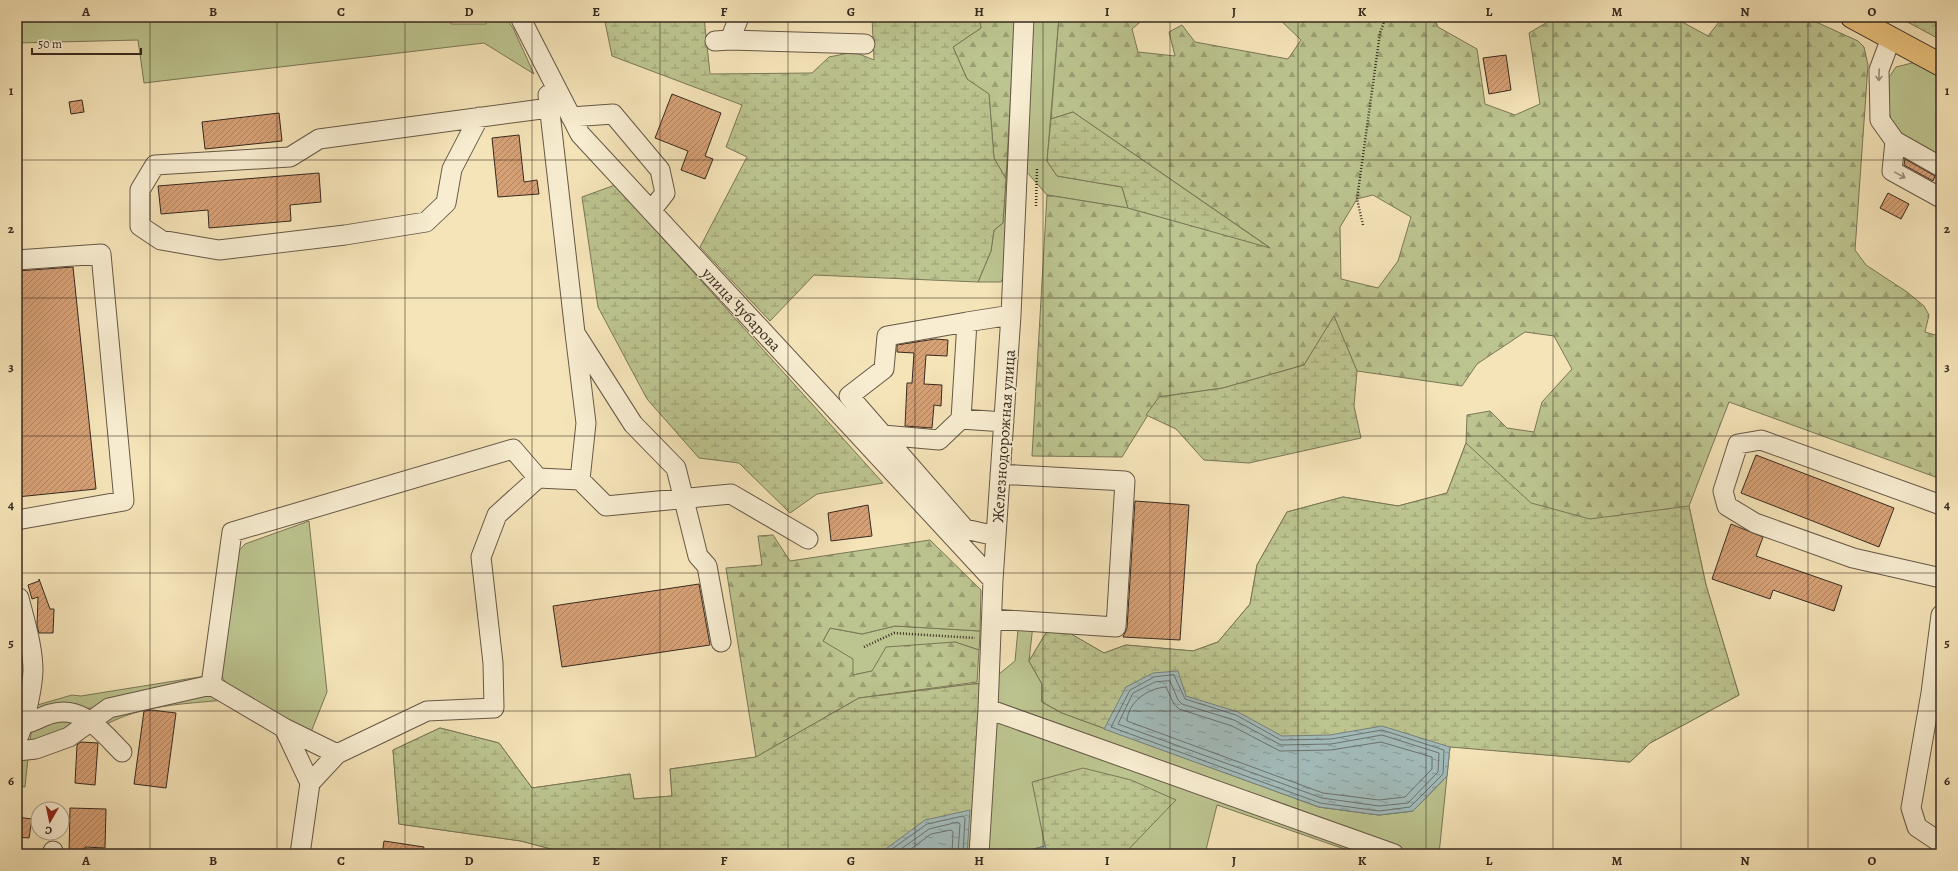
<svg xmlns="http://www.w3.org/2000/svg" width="1958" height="871" font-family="Alegreya,serif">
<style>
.grass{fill:#bcc48f;stroke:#7a7758}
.forest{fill:url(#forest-firs);stroke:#7a7758;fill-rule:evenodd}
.wetland{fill:url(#wetland-marsh);stroke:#7a7758}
.water{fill:url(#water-ripples);stroke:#77817d}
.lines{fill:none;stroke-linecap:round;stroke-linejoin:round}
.shore{stroke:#6c726e;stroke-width:1}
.building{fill:url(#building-hatch);stroke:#372a21}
.minor-casing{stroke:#665847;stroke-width:21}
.major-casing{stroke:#372a21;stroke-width:24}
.path{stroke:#372a21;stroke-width:2.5;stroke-dasharray:1 2;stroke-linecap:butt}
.minor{stroke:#f8edd1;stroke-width:19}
.major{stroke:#eac27c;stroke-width:22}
.oneway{stroke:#988c79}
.grid{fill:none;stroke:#372a21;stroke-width:1;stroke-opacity:0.55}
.labels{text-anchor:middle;stroke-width:3;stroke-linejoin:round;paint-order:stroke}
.street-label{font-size:16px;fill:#372a21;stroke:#f8edd1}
.neatline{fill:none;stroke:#372a21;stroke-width:1.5}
.grid-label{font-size:13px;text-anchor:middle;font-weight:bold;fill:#372a21}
</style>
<defs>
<pattern id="forest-firs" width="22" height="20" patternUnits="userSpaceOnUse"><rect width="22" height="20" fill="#bcc48f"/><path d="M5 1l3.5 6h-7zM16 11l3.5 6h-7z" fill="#9a9f74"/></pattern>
<pattern id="wetland-marsh" width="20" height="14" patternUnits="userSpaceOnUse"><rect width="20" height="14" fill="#bcc48f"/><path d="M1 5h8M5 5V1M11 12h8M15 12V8" fill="none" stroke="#9a9f74"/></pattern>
<pattern id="water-ripples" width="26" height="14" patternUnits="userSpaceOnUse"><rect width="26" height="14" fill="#a2bbba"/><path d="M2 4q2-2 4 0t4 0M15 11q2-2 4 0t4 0" fill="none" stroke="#859897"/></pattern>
<pattern id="building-hatch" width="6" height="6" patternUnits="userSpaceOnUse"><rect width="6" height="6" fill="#d7a176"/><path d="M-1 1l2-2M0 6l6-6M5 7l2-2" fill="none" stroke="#af8360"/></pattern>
</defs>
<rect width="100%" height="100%" fill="#f5e4b8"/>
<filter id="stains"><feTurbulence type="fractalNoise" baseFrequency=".005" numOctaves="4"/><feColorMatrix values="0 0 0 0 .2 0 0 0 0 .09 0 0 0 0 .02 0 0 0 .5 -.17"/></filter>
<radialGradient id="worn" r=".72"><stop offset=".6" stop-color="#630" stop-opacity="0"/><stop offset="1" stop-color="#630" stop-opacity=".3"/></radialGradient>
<path class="grass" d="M17,17H451V24H486V17H505L513,28L534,74L484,43L144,83L138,40L17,43Z
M1016,17L1006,271L1001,282H978L991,251L994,230L1003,223Z
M1031,17H1059L1047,161L1057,176L1122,187L1128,208L1047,195L1025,170Z
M1916,62L1941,75V158L1905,138L1891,119L1885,99L1887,80L1896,67Z
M309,521L327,692L311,732L228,687L220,673L235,555L245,544Z
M1033,625L1029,661L1042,684V702L1062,713L1319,807L1379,815L1413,811L1447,776L1439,854H1359L1217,805L1205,854H1049L1045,846L1016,854H557L555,850L521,841L399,824L393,750L440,728L499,743L532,788L630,774L634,799L672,796L670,769L756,757L859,698L989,682L1015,661L1018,629Z
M895,626L980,631L979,650L955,642L872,671L853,675L823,641L830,628L862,634Z
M206,676L188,686L95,708L77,709L33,718L34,706L72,695L81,696Z
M211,694L225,700C183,704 142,705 105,725L103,723L118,712Z
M56,718L72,720C65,739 48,738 30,741L32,727Z
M28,758L25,787L17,786V760Z"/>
<path class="forest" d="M979,17H1015L1006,179L994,158L989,95L967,79L953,47L981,28Z
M1059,17H1146L1132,29L1138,52L1175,56L1169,32L1182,25L1195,42L1288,59L1301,40L1277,17H1434L1438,27L1477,49L1485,104L1515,115L1540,104L1529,33L1549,21L1552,17H1673L1708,36L1723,17H1805L1858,41L1864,47L1868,65L1855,250L1866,265L1907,292L1924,306L1929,315L1925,332L1935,335L1941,329V479L1729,402L1689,506L1706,585L1739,695L1650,743L1630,762L1062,713L1042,702V684L1029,661L1046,633L1064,630L1104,653L1126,645L1193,651L1218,642L1250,604L1257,565L1287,512L1343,497L1398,506L1447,493L1466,443L1467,415L1490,411L1507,428L1534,432L1542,402L1572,369L1554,336L1525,332L1477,364L1462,386L1357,371L1334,317L1304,365L1223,388L1159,397L1122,457L1032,456L1047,195L1128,208L1269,247L1073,112L1051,119ZM1373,195L1411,217L1398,261L1378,288L1341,279L1340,227L1357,199Z
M773,535L790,561L930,540L981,590L980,631L895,626L862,634L830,628L823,641L853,659V675L872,671L886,647L955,642L979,650L977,682L859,698L756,757L726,568L762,565L758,536Z"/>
<path class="wetland" d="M604,17H704L710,74L812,73L829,57L854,52L874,60L872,17H840H979L981,28L953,47L967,79L989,94L994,158L1006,179L1003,223L994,230L991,251L978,282L814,275L770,321L700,247L747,157L726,147L742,105L612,56Z
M1898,17H1941V40Z
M1073,112L1270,248L1128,208L1122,187L1057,176L1047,161L1051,119Z
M615,185L883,483L817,494L790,513L739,463L699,458L647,399L598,307L582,197Z
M1334,316L1357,371L1354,406L1361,438L1249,463L1204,460L1176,429L1146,415L1159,397L1223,388L1304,365Z
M1466,443L1531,503L1590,519L1689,506L1706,585L1739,695L1650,743L1630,762L1450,747L1447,776L1413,811L1379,815L1319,807L1062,713L1042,702V684L1029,661L1046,633L1064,630L1104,653L1126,645L1193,651L1218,642L1250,604L1257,565L1287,512L1343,497L1398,506L1447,493Z
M989,682L979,854H557L555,850L521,841L399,824L393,750L440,728L499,743L532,788L630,774L634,799L672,796L670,769L756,757L859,698Z
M1083,768L1131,780L1176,800L1124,854H1016L1045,846L1032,782Z"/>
<path class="water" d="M1178,671L1186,696L1238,712L1282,736L1330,735L1382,726L1450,747L1447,776L1413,811L1379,815L1319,807L1104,729L1126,687L1153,673Z
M970,810L967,854H879L925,820Z
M1045,846L1049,854H1016Z"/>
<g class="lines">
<path class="shore" d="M1174,675L1185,699L1236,715L1281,740L1331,739L1382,730L1444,750L1443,774L1410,807L1379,811L1320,803L1111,727L1130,690L1154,677Z
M1170,681L1178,700L1182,704L1234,720L1281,745L1331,744L1382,735L1439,753L1438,772L1408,803L1379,806L1322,798L1118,724L1133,693L1155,682Z
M1166,687L1174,704L1179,709L1232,726L1280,751L1331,750L1381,742L1432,757V769L1405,797L1379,800L1323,793L1127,721C1128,702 1148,688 1166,687Z
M885,854L927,824L963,816L965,818L963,854
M894,854L929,829L958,822L960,824L958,854
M904,854L931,834L951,830L953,832L952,854"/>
</g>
<path class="building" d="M1506,55L1511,90L1489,94L1483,58Z
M672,94L721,113L705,156L713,159L705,179L681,170L688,151L655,138Z
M82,100L84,112L71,114L69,102Z
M279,113L282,141L205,149L202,122Z
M519,135L524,182L537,180L539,194L498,197L492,138Z
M1905,159L1935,176L1933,181L1904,165Z
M319,173L321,202L290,205L291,221L209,228L208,210L161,214L158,186Z
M1888,193L1909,204L1901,219L1880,208Z
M73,267L96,489L17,497V271Z
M935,339L948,340L947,356L926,355L924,384L942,385L941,406L934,405L932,428L905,426L907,383H912L914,353L897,352V345Z
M1756,455L1894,508L1879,547L1741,493Z
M1135,501L1189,505L1180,640L1123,637L1127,628Z
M868,505L872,536L831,541L828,513Z
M1731,524L1763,537L1756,556L1842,586L1834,611L1773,590L1770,599L1712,579Z
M39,579L50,609H54L53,633H39L37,626L38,597L32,599L28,585L39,581Z
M699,584L710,645L562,667L553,606Z
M151,710L176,713L166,788L134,784L144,711Z
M81,742L98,743L95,785L75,783L77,745Z
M70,808L106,809L105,848L85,847V854H69Z
M17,817L32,819L29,838L17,837Z
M384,841L424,847L423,854H382Z"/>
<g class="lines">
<g class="minor-casing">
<path id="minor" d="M520,17L580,134L993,580
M1891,38L1879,70L1880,120L1895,141L1941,167
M730,40L739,17
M715,41L730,40L865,44
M548,95L575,333L633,424L676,468L698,556L707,566L721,642
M479,117L452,169L446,203L426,222L345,235L219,250L161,240L140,226V190L155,165L290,157L319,139L549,108
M571,117L613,114L660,170L665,193L651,211
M1895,141L1892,171L1941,198
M17,260L101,254L124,501L17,520
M967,322L887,336L884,369L849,396L883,435L939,440L961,419L967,322L1011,315
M961,419L1004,422
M877,438L883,435L965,529L996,536
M580,480L606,506L731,494L808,539
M1941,505L1761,440L1738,444L1723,491L1727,506L1755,523L1853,558L1941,578
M1941,615L1931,693L1911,808L1917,827L1941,843
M992,619L1116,627L1125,481L1000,474
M211,685L284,728L310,783
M988,709L1394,854
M24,724C34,722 41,717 50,714C82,704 102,732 122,752
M284,728L337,754
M17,740C25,722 32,691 33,671C33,647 25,622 19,598
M17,751L36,749L69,737L109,708L211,685L232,532L513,449L538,478L580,480L586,423L575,333
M53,854V851
M300,854L310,783L337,754L427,711L494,708L493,663L481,557L497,515L538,478
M979,854L988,709L993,580L1011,315L1024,17"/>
</g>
<g class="major-casing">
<path id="major" d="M1852,17L1941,65"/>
</g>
<path class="path" d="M1036,206L1037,168
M1363,225L1357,199L1380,33L1386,17
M864,647L894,633L975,638"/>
<use href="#minor" class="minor"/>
<use href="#major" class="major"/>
</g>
<defs><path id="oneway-shaft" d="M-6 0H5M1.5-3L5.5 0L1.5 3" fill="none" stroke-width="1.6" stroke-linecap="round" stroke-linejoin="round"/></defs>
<g class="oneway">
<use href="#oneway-shaft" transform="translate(1879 75) rotate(92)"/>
<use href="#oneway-shaft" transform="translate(1900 175) rotate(29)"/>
</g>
<path class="grid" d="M150,17V854M277,17V854M405,17V854M532,17V854M660,17V854M788,17V854M915,17V854M1043,17V854M1170,17V854M1298,17V854M1426,17V854M1553,17V854M1681,17V854M1808,17V854M17,160H1941M17,298H1941M17,436H1941M17,573H1941M17,711H1941"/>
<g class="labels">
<g class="street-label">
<text transform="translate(742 309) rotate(47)" y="6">улица Чубарова</text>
<text transform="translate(1003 436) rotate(-86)" y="6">Железнодорожная улица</text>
</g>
</g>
<rect width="1958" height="871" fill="none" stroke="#f5e4b8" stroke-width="44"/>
<g transform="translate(50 821) rotate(189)"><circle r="19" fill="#f8edd1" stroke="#ab9f8b"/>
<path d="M0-3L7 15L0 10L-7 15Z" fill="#8f2418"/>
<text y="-6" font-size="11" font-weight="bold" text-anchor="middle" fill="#372a21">С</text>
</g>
<path d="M32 48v6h109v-6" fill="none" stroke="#372a21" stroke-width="2"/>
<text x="38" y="48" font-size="12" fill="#372a21" stroke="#f8edd1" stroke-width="3" paint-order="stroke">50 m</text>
<rect x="22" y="22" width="1914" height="827" class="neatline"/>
<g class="grid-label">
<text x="86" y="16">A</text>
<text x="213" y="16">B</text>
<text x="341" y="16">C</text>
<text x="469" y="16">D</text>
<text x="596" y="16">E</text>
<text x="724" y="16">F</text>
<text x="851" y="16">G</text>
<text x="979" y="16">H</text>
<text x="1107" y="16">I</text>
<text x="1234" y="16">J</text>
<text x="1362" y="16">K</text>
<text x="1489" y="16">L</text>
<text x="1617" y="16">M</text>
<text x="1745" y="16">N</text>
<text x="1872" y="16">O</text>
<text x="11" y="95">1</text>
<text x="1947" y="95">1</text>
<text x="11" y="233">2</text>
<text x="1947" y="233">2</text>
<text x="11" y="371">3</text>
<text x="1947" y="371">3</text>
<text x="11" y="509">4</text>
<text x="1947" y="509">4</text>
<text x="11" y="647">5</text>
<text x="1947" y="647">5</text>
<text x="11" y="785">6</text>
<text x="1947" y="785">6</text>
<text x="86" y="865">A</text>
<text x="213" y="865">B</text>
<text x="341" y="865">C</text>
<text x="469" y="865">D</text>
<text x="596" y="865">E</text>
<text x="724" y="865">F</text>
<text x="851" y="865">G</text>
<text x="979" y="865">H</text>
<text x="1107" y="865">I</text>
<text x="1234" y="865">J</text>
<text x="1362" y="865">K</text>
<text x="1489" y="865">L</text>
<text x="1617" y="865">M</text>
<text x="1745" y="865">N</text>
<text x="1872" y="865">O</text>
</g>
<rect width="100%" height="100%" filter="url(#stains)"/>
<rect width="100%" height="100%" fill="url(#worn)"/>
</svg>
